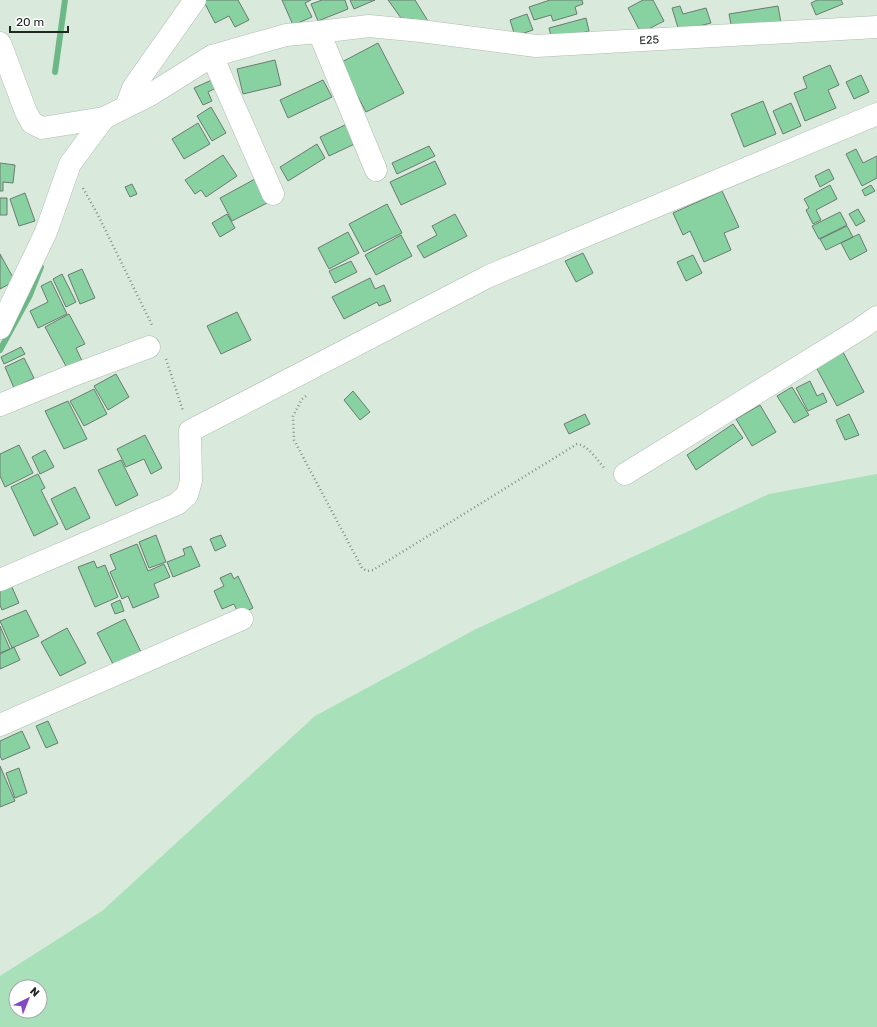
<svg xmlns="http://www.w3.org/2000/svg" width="877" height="1027" font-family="Rubik,sans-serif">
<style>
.green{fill:#a8e0b9;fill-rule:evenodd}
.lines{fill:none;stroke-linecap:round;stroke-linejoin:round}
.stream{stroke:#6eb888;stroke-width:6}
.building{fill:#87d2a0;stroke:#6b7b70}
.minor-casing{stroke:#adbdb1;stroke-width:23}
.path{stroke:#849187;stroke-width:2.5;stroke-dasharray:1 3;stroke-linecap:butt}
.minor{stroke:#fff;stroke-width:22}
.labels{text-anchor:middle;stroke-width:3;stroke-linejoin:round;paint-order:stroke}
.street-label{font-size:11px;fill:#212823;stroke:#fff}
</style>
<rect width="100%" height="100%" fill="#d9eadd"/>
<path class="green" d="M877,474V1027H0V976L102,911L315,716L476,629L769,494ZM16,987H40V1011H16Z"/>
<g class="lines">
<path class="stream" d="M55,72L65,0
M0,350L30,295L41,267"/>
</g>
<path class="building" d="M203,0H238L249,20L235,27L229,16L215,23Z
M282,0H311L305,3L312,17L293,25Z
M322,0H345L348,9L318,21L311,4Z
M350,0H375L354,9Z
M388,0H415L428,21L401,18Z
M550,0H582L583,4L575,7L577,14L553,21L551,15L534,20L529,7Z
M643,0H653L664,21L641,33L628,8Z
M817,0H841L843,4L816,15L811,3Z
M680,6L683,14L706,8L711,23L679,31L672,8Z
M778,6L781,23L732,30L729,14Z
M527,14L533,30L515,36L510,20Z
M586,18L589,31L552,40L549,28Z
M378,43L404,93L366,112L340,63Z
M275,60L281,85L243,94L237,69Z
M830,65L839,85L828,90L836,108L805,121L794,93L807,88L803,77Z
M861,75L869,92L854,99L846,82Z
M214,79L218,87L208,92L212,101L203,105L194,88Z
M323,80L332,97L288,118L280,100Z
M763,101L776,134L744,147L731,114Z
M791,103L801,126L783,134L773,111Z
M211,107L226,133L212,141L197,116Z
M351,122L361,141L329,156L320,137Z
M198,123L210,144L184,159L172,139Z
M317,144L325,158L288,181L280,167Z
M429,146L435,156L397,174L392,163Z
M856,149L863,163L877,156V178L862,186L846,154Z
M223,155L237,176L206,197L201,190L195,194L185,180Z
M435,161L446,184L401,205L390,182Z
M0,163L15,165L13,183L3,182V191H0Z
M829,169L834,179L820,187L815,176Z
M255,179L267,203L232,221L220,198Z
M132,184L137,194L130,197L125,187Z
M830,185L837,199L816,210L821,220L813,224L806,210L809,208L804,199Z
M871,185L875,191L865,196L862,190Z
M722,191L739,227L724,233L731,250L704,262L690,231L683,235L673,213Z
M25,193L35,221L19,226L10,199Z
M0,198H7V215H0Z
M387,204L402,233L364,252L349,224Z
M858,209L865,221L856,226L849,214Z
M840,212L847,225L819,239L812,226Z
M227,214L235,228L220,237L212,223Z
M455,214L467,236L424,258L417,246L437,235L432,226Z
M847,226L853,237L826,250L820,239Z
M348,232L359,253L329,269L318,248Z
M859,234L867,251L850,260L841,243Z
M401,235L412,256L376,275L365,255Z
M583,253L593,273L576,282L565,261Z
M0,254L15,281L0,289Z
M693,255L702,273L686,281L677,262Z
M351,261L357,272L335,283L329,271Z
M82,269L95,298L80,304L68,275Z
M62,274L76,302L66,307L53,279Z
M370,278L375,289L384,285L391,301L379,306L377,302L344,319L332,297Z
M51,281L67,314L38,328L30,311L48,302L41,286Z
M237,312L251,340L221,354L207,326Z
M69,314L85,344L76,348L83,363L68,370L45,327Z
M21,347L25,354L4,364L1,357Z
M843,352L864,392L837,406L816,367Z
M24,358L34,378L14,388L5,367Z
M116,374L129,397L108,410L94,386Z
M810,381L817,396L823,393L827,402L808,411L796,388Z
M792,387L809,415L794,423L777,396Z
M94,389L107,414L84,426L70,401Z
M353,391L370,412L360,420L344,400Z
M68,401L87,439L64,449L45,411Z
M760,405L776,432L752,446L736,419Z
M585,414L590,424L569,434L564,424Z
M849,414L859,435L845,440L836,420Z
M733,424L743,438L696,470L687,455Z
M145,435L162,468L151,474L144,459L126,467L117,449Z
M19,445L33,473L5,487L0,476V454Z
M45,450L54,467L40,474L32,457Z
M121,460L138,495L116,506L98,470Z
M38,474L45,488L41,490L58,524L34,536L11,487Z
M75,487L90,518L66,530L51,499Z
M156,535L166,562L149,568L139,542Z
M221,535L226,546L215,551L210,539Z
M137,544L148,571L164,564L170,577L154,584L159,597L133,608L128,596L122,599L110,572L116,569L110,555Z
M191,546L200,566L173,577L167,562L185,555L183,549Z
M94,561L97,568L105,565L118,597L95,607L78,567Z
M231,573L234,579L238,576L253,608L239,615L234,604L222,609L214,591L224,586L220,578Z
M11,585L19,603L2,610L0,605V589Z
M120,600L124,611L115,614L111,604Z
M26,610L39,636L12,648L0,621Z
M125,619L141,652L114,666L97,633Z
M0,626L10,649L0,653Z
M67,628L86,663L60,676L41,642Z
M14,647L20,660L0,669V654Z
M48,721L58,743L46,748L36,726Z
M22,731L30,748L2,760L0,756V741Z
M0,766L15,801L0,807Z
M19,768L27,793L15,798L6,773Z"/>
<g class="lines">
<g class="minor-casing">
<g id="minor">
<path d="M319,32L376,170"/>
<path d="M0,43L26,112L32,123L42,128L104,118L126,107L133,88L195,0"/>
<path d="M212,56L273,194"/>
<path id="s1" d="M126,107L150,95L212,56L286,35L319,32L369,26L421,31L536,46L877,27"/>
<path d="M0,328L46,232L70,164L104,118"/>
<path d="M0,405L71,376L149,347"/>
<path d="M625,474L860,329L877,317"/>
<path d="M0,580L177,504L187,495L191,481L190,431L489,276L877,114"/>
<path d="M0,725L242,619"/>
</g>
</g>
<path class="path" d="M83,188L98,215L153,327
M166,359L183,411
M306,396L302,399L293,416L294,440L362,568L367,571L373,570L577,444C588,445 598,461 605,469"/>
<use href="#minor" class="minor"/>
</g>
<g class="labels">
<g class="street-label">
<text dy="4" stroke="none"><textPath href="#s1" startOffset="542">E25</textPath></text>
</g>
</g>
<g transform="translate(28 999) rotate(43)"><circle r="19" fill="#ffffff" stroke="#a6a9a7"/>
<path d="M0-3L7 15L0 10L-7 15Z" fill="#854ac0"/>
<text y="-6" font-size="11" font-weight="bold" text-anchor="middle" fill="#212823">N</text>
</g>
<path d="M10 26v6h58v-6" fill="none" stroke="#212823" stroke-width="2"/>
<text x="16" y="26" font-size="12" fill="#212823" stroke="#ffffff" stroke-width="3" paint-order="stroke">20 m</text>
</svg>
